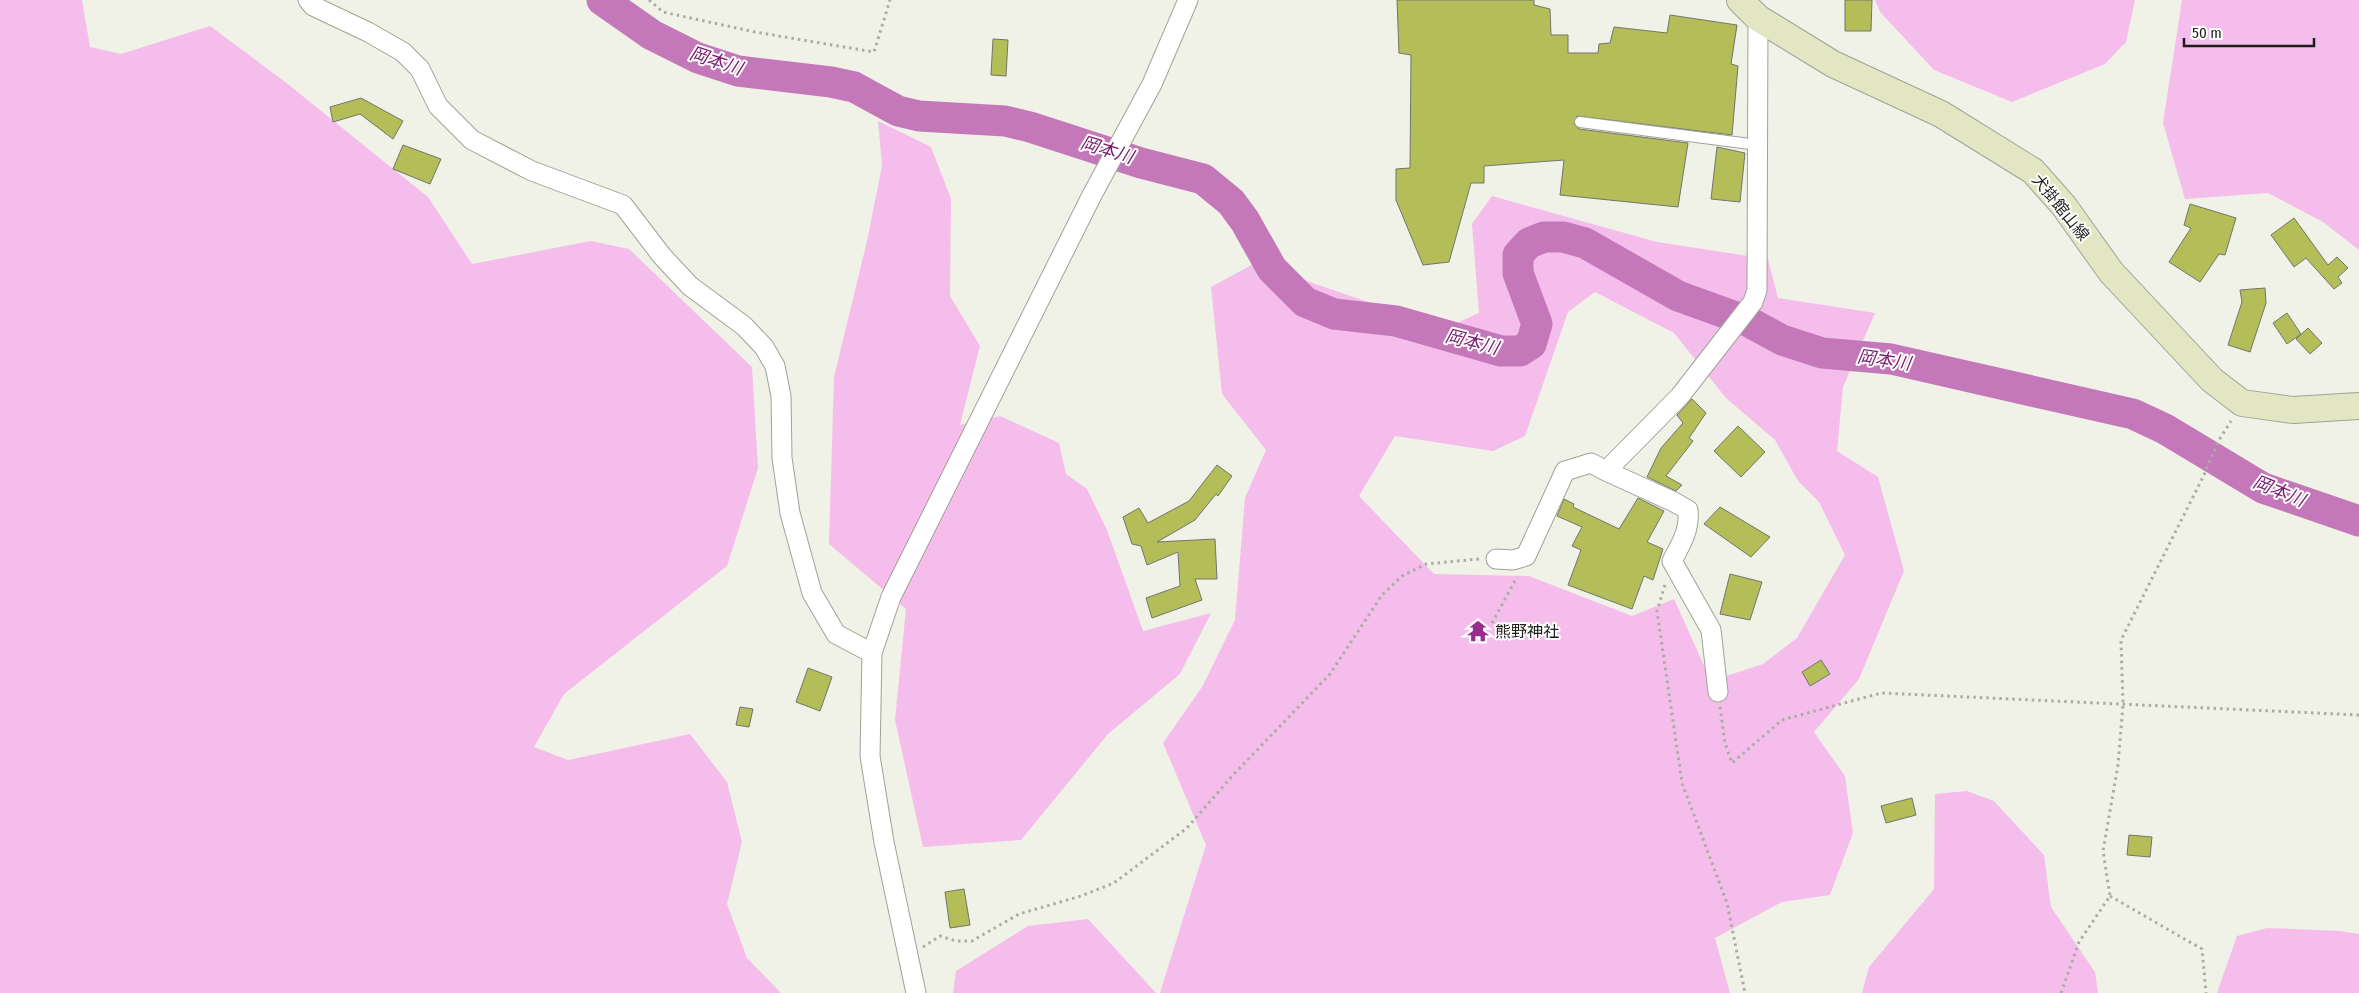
<svg xmlns="http://www.w3.org/2000/svg" width="2359" height="993" font-family="'Fira Sans Condensed','Noto Sans JP',sans-serif">
<style>
.green{fill:#f5bdeb;fill-rule:evenodd}
.lines{fill:none;stroke-linecap:round;stroke-linejoin:round}
.river{stroke:#c478b9;stroke-width:31}
.building{fill:#b3be59;stroke:#73756a}
.lane-casing{stroke:#a0a297;stroke-width:12}
.street-casing{stroke:#a0a297;stroke-width:21}
.secondary-casing{stroke:#a0a297;stroke-width:28}
.path{stroke:#aaaca3;stroke-width:3;stroke-dasharray:2.5 4;stroke-linecap:butt}
.lane{stroke:#fff;stroke-width:10}
.street{stroke:#fff;stroke-width:19}
.secondary{stroke:#e2e6c2;stroke-width:26}
.labels{text-anchor:middle;stroke-width:4;stroke-linejoin:round;paint-order:stroke}
.street-label{font-size:16px;fill:#1d1e1a;stroke:#fff}
.poi-label{font-size:16px;fill:#1d1e1a;stroke:#fff;text-anchor:start}
.water-label{font-size:18px;font-style:italic;fill:#781d6f;stroke:#fff}
</style>
<rect width="100%" height="100%" fill="#f0f2e7"/>
<path class="green" d="M0,0H82L90,47L121,54L210,26L284,81L428,197L472,264L591,241L629,249L752,367L758,468L727,566L564,694L534,747L568,760L690,734L727,782L742,842L727,904L747,958L781,993H0Z
M1875,0H2135L2126,42L2105,64L2012,102L1934,70L1880,12Z
M2182,0H2359V250L2323,222L2268,193L2185,199L2163,123Z
M878,121L931,147L951,199L950,296L980,346L960,425L1000,416L1059,443L1066,474L1087,489L1107,530L1143,631L1211,613L1180,674L1108,734L1021,840L923,847L895,720L906,609L829,544L834,377L867,241L882,166Z
M1492,196L1657,242L1768,259L1778,298L1875,313L1843,387L1837,451L1878,477L1904,571L1859,679L1814,732L1845,776L1853,833L1830,895L1782,902L1715,938L1730,993H1160L1206,845L1163,743L1202,687L1235,620L1245,498L1266,450L1222,394L1211,287L1255,263L1368,302L1457,323L1479,313L1472,224ZM1595,292L1674,333L1726,398L1775,440L1798,481L1819,502L1845,555L1797,638L1763,664L1711,681L1674,599L1632,616L1529,576L1434,574L1359,496L1395,436L1493,451L1525,436L1568,312Z
M1967,791L1994,801L2044,855L2051,907L2095,972L2098,993H1862L1869,967L1934,889L1935,794Z
M1088,919L1156,993H953L956,971L1028,926Z
M2267,928L2340,931L2359,934V993H2217L2237,936Z"/>
<g class="lines">
<path class="river" d="M602,0L652,35L698,58L738,71L831,82L854,87L898,111L919,116L1005,121L1030,127L1141,163L1203,179L1231,202L1245,221L1272,269L1305,302L1334,314L1396,321L1501,351H1520L1531,344L1537,324L1518,273V255L1529,243L1544,237H1563L1585,243L1678,296L1747,321L1782,340L1822,353L1891,359L2133,414L2165,429L2263,488L2359,521"/>
</g>
<path class="building" d="M1397,0H1534V5L1550,9L1551,35H1568V53H1598L1599,44L1610,43L1614,27L1667,33L1670,15L1737,25L1731,64L1738,66L1732,135L1577,116L1574,124L1579,129L1688,143L1678,207L1560,195L1564,160L1484,166V183H1471L1449,262L1423,265L1396,200V169L1410,168L1411,55L1399,53Z
M1845,0H1872L1871,31H1845Z
M993,39L1008,40L1006,76L991,75Z
M361,98L403,121L393,139L360,114L333,122L330,107Z
M403,145L441,159L430,184L393,169Z
M1717,147L1745,153L1740,202L1711,199Z
M2190,204L2236,218L2225,255L2219,254L2200,282L2169,262L2191,228L2184,225Z
M2294,218L2328,265L2337,257L2348,268L2338,277L2342,283L2334,289L2306,258L2294,267L2271,235Z
M2265,288L2266,303L2250,352L2228,345L2242,302L2240,290Z
M2287,313L2301,334L2287,344L2273,323Z
M2308,328L2322,343L2310,354L2296,339Z
M1692,399L1706,413L1689,438L1693,441L1666,476L1682,485L1676,491L1647,477L1661,448L1683,423L1677,415Z
M1738,426L1765,452L1741,477L1714,451Z
M1217,465L1232,476L1218,496L1216,494L1195,520L1157,542L1215,539L1217,579H1195L1202,600L1152,618L1146,598L1180,586L1178,552L1147,565L1141,546L1132,544L1123,517L1139,508L1148,523L1189,501Z
M1638,498L1664,511L1647,542L1663,549L1653,580L1644,576L1632,609L1568,585L1581,550L1572,546L1582,527L1557,516L1564,499L1574,504L1573,507L1619,529Z
M1720,507L1770,537L1751,557L1704,524Z
M1730,574L1762,582L1750,620L1720,614Z
M1821,660L1830,674L1810,686L1802,672Z
M808,668L832,677L820,711L796,702Z
M740,707L753,709L749,727L736,725Z
M1912,798L1916,815L1886,823L1881,806Z
M2129,835L2152,837L2150,857L2127,855Z
M964,889L970,925L950,928L945,892Z"/>
<g class="lines">
<g class="lane-casing">
<path id="lane" d="M1580,122L1758,145"/>
</g>
<g class="street-casing">
<path id="street" d="M308,0L313,6L368,32L403,52L420,69L438,106L472,140L532,171L623,205L662,256L690,286L744,326L764,347L775,366L781,396L782,458L790,513L812,593L836,634L872,653
M1606,471L1674,502L1688,510C1690,530 1681,544 1672,561L1711,630L1718,692
M1496,559L1513,560L1526,556L1565,471L1591,463L1606,471L1680,396L1753,302L1757,290L1758,18
M916,993L884,842L870,756L872,653L891,597L1092,195L1152,84L1188,0"/>
</g>
<g class="secondary-casing">
<path id="secondary" d="M1740,0L1758,18L1833,64L1941,114L2033,171L2064,206L2111,272L2212,380L2242,403L2293,410L2359,406"/>
</g>
<path class="path" d="M649,0L663,12L755,32L874,52L890,0
M1665,585L1657,611L1682,783L1727,903L1745,993
M1492,623L1517,577
M1720,707L1725,743L1732,763L1782,720L1881,693L2359,715
M2110,896L2202,949L2206,993
M923,947L940,936L956,941H972L1019,914L1081,896L1114,883L1187,828L1234,774L1330,674L1382,595L1402,576L1426,564L1479,559
M2061,993L2079,942L2110,896L2103,851L2118,765L2123,705L2121,640L2203,477L2219,440L2231,421"/>
<use href="#lane" class="lane"/>
<use href="#street" class="street"/>
<use href="#secondary" class="secondary"/>
</g>
<defs>
<g id="temple-bare" transform="scale(1.725)"><path d="M0-6L5-2H3V0L6.5 2.5H4V6H1.5V3h-3V6H-4V2.5H-6.5L-3 0V-2H-5Z" fill="#992d8e" stroke="#fff" stroke-width="2.5" paint-order="stroke"/></g>
</defs>
<g fill-rule="evenodd">
<use href="#temple-bare" x="1478" y="631"/>
</g>
<g class="labels">
<g class="street-label">
<text transform="translate(2061 207) rotate(51)" y="6">犬掛館山線</text>
</g>
<g class="poi-label">
<text x="1495" y="637">熊野神社</text>
</g>
<g class="water-label">
<text transform="translate(716 61) rotate(18)" y="6">岡本川</text>
<text transform="translate(1107 150) rotate(17)" y="6">岡本川</text>
<text transform="translate(1472 342) rotate(14)" y="6">岡本川</text>
<text transform="translate(1884 360) rotate(8)" y="6">岡本川</text>
<text transform="translate(2279 491) rotate(22)" y="6">岡本川</text>
</g>
</g>
<path d="M2184 38v8h130v-8" fill="none" stroke="#1d1e1a" stroke-width="2.5"/>
<text x="2192" y="38" font-size="15" fill="#1d1e1a" stroke="#ffffff" stroke-width="4" paint-order="stroke">50 m</text>
</svg>
